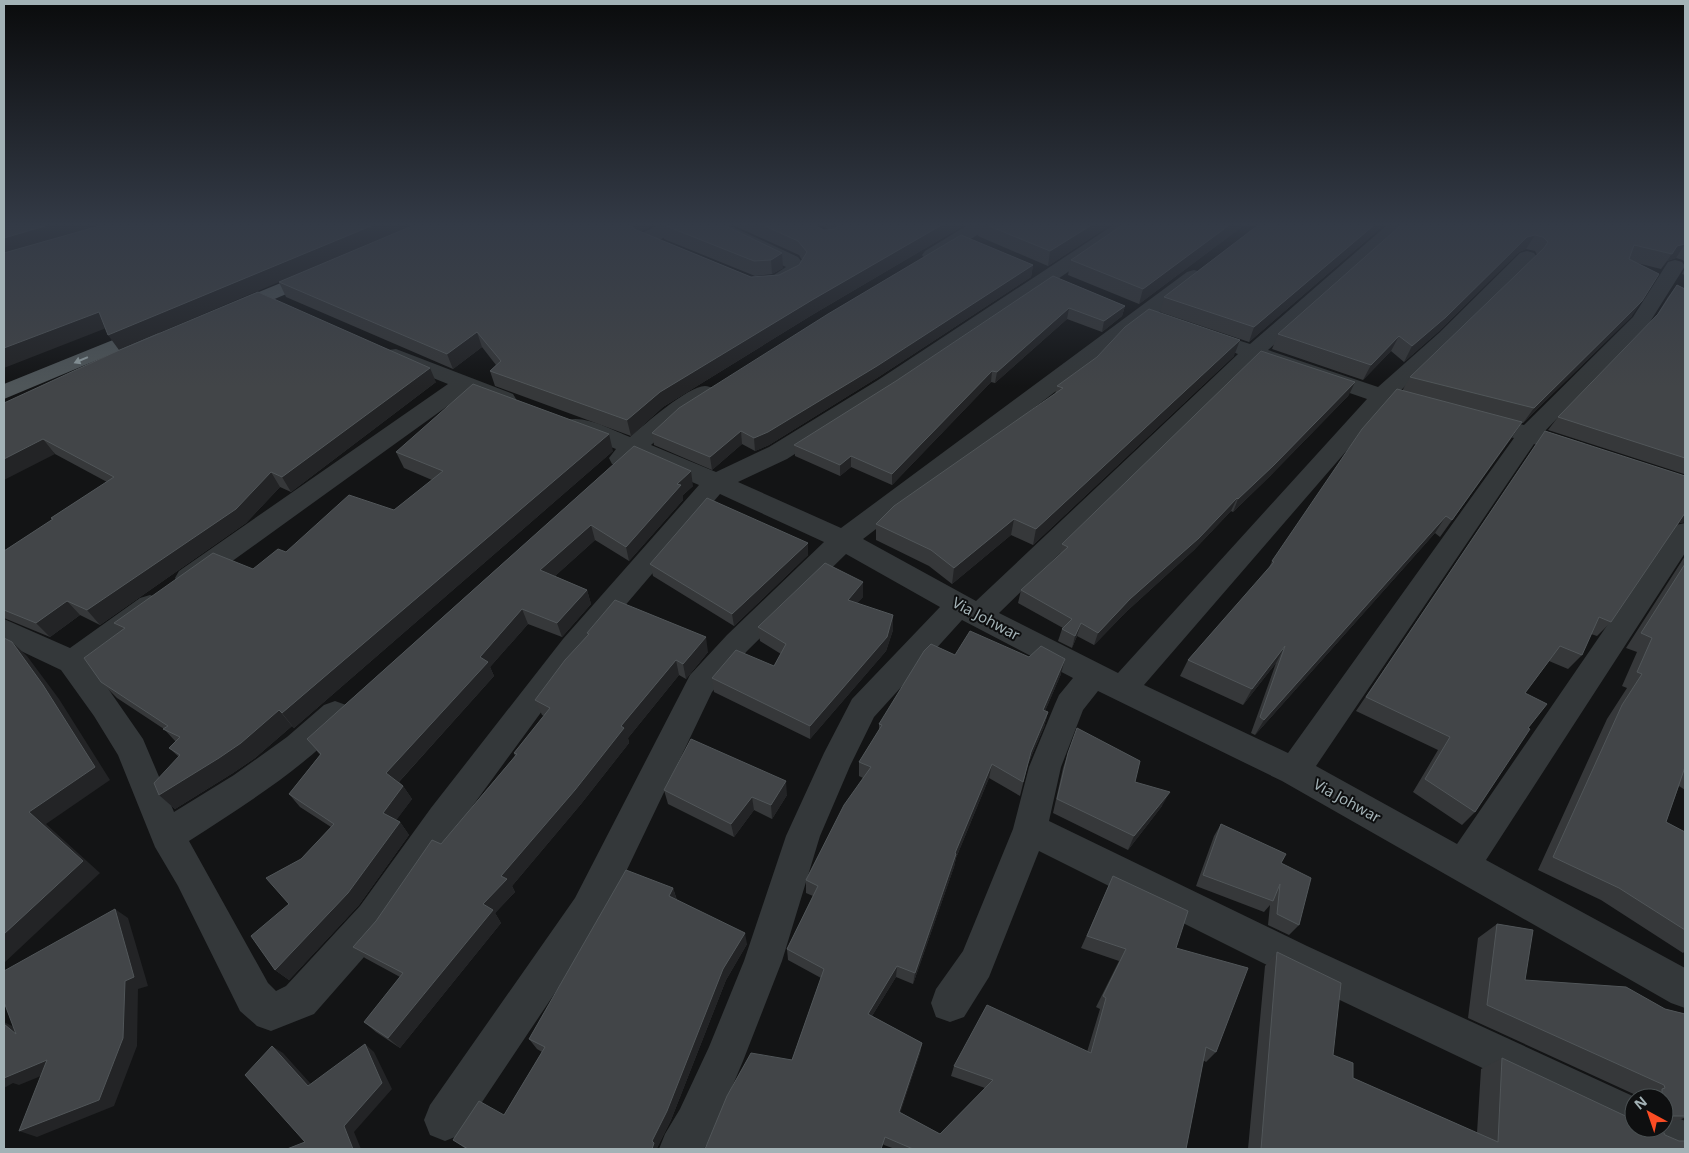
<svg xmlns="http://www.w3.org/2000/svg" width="1689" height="1153" font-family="'Noto Sans',sans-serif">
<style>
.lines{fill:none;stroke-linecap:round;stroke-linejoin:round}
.minor{fill:#34383a;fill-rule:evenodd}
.major{fill:#4f5659;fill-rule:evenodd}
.wall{fill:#36383a}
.shaded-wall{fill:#232426}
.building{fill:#424548;stroke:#515659}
.oneway{fill:#8e9b9f}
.labels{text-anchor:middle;stroke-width:4;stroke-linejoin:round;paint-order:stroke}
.street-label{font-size:15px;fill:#a3b2b6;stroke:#0e0f10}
</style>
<rect width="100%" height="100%" fill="#131415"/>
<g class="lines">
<path class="minor" d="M656,226H679C672,236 650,246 638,243L636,239L638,235Z
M707,226H731L798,257L806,267C795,283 777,293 758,288L755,284L758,280L771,277L786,267L710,230Z
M966,226H988L985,230L939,259L932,261L925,259L922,255L925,251Z
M1112,226H1133L1130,230L894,390L787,459L738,482L841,528L1187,272L1194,270L1201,272L1204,276L1201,280L863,539L976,601L1238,354L1196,339L1192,335L1196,331L1203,329L1250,344L1386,226H1406L1268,350L1378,387L1439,333L1520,253L1527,251L1534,253L1537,257L1534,261L1453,341L1398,393L1434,402L1438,407L1434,412L1426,414L1387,404L1144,685L1288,753L1514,438L1472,426L1468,421L1472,416L1480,414L1524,425L1633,317L1668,262L1675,260L1682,262L1685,266L1648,325L1545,431L1584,443L1587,449L1584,455L1575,457L1534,444L1316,766L1457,844L1676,525L1685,523V553L1486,860L1685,968V1008L1671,1003L1282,781L1098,691L1083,710L1061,767L1049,821L1307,946L1637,1098H1634V1128H1664V1111L1685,1121V1149H1652L1639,1143L1637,1138L1634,1139L1619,1133L1281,972L1039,851L989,977L964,1017L950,1022L936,1017L931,1003L936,989L963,951L1013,829L1029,767L1055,704L1059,695L1073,678L962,620L874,717L850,766L820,836L782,961L743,1061L710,1139L704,1149H659L665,1134L680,1109L709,1047L744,961L786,836L824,753L852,699L940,607L846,554L747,651L712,692L601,924L460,1135L445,1141L430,1135L424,1120L430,1105L575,898L690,675L727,635L824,542L720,494L583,655L455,830L386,932L314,1014L271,1031L257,1026L240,1011L178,886L155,847L118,755L94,716L61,670L4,643V619L70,648L140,598L150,595L160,598L164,606L160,614L91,664L143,739L174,812L234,775L287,737L324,705L335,701L346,705L351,714C344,727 333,735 323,745C282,782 235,811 189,841L268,983L276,991L286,986L360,906L431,808L563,639L699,485L636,458C628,465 623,467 612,464L609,458L616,449L567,430L563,425L567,420C586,415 612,430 630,437C644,425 688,386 705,386C708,386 710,387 713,388L716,393L713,398L680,419L651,445L716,472L769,447L878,380ZM1257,361L1367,399L1118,673L999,613Z
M396,349L513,394L516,399L513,404L505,406L497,404L467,392L199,585L189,588L179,585L175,578L179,571L448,384L388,360L385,355L388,350Z"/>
<path class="major" d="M317,268L324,270L327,274L324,278L239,314L232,316L225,314L222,310L225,306Z
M150,325L157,327L161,331L157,335L4,399V384Z"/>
</g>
<path class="wall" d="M652,226L640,232L751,277L779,275L799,265L802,260L799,255L735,226H816L824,230H830L823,226H819H963L812,315L663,407L631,436L495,386L490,371L496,365L482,347L453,369L286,297L279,282Z
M662,226H726L783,268L772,274L755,276L664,239Z
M979,226H1109L1048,266L978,236Z
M1121,226H1243L1139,304L1068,275L1071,260Z
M1257,226H1383L1249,342L1160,312L1164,297Z
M1400,226H1685V263L1683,260L1676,258L1667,261L1661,269L1637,263L1632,316L1523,423H1522L1440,537L1435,533L1255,735L1251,733L1276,663L1243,705L1180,676L1188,660L1268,570L1272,561L1402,391L1410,377L1537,255L1535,251L1526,249L1519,252L1438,332L1404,362L1391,351L1363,380L1272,349L1278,334Z
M1033,265L1031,277L877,378L769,445L755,451L742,444L712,470L654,445L652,433Z
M1685,268V275L1682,274Z
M1053,276L1125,306L1122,316L1102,332L1067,319L995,383L991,382L892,485L851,467L840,476L795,456L794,445L896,381Z
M1677,285L1685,289V473L1684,474L1548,430L1558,417L1655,318L1668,297Z
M1234,356L1033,545L1011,535L952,584L929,566L876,540V524L1055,394L1057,386Z
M436,382L291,492L280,487L246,523L100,625L80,615L50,637L4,618V551L52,520L51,518L107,482L55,454L4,403Z
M1349,395L1268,478L1233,512L1231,511L1194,550L1126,612L1094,645L1077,636L1072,648L1058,641L1062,629L1063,628L1018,603L1021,590L1060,554L1062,544Z
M634,446L693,486L683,495V500L629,561L595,540L555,576L587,590L591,604L562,637L528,624L490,667L494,676L399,782L403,786L412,799L396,820L400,822L409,835L359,905L289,980L275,970L289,904L301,859L331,827L300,807L289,794L320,755L307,739Z
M1535,446L1685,522L1679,523L1611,622L1597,636L1591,634L1582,655L1568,669L1549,661L1525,693L1528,728L1475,812L1462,825L1413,792L1438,750L1356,711Z
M613,451L294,728L292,726L255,758L233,773L175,809L159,795L179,757L169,748L176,742L164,729L117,698L101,682L122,631L114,623L253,569L286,552L394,510L432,480L404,468L396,452Z
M808,543V555L734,626L653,576L650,564Z
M1685,556V790L1679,786L1666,822L1685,832V951L1683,953L1601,900L1538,870L1607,719L1627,688L1622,686L1637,652L1626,648Z
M863,597L857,603L893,630L886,651L810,739L714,692L712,678L774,666L781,654L760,641L758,627Z
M587,633L708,652L686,679L679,675L628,738L629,743L581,804L512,886L515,892L495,913L501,923L400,1048L376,1032L364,1022L400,977L365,958L353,947L376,921L515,756L514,753L544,716L542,715L535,700L588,636Z
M955,655L1061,674L1045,711L1048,712L1044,727L1028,764L1020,796L989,778L956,858L954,867L913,984L896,977L872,1016L922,1043L920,1053L900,1112L940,1134L985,1088L951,1076L954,1066L1087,1052L1100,1009L1096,1007L1119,961L1081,948L1113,876L1176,948L1216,1052L1206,1062L1203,1060L1186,1149H895L884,1145L792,1060L821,978L788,960L787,949L813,896L806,893V880L863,778L859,776V762L879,730V724Z
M1068,753L1135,782L1162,806L1128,850L1053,813L1063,768Z
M664,790L787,795L772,819L754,810L734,837L668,804Z
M1221,824L1281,863L1299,925L1289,935L1268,925L1270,905L1264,912L1196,886L1214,836Z
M673,888L677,900L747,944L726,980L671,1120L657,1148L658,1149H466L453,1140L504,1115L542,1052L537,1049L529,1039Z
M1497,924L1525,980L1665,1009L1685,1014V1119L1684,1118L1664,1125V1098H1638V1096L1468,1018L1478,938Z
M1277,952L1333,1055L1353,1078L1477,1133L1481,1069L1502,1058L1665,1135L1685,1149H1248L1265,966Z"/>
<path class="shaded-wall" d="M45,226H103L4,255V238Z
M371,226H411L119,350L108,335Z
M632,226H652L636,234Z
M940,226H963L812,315L663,407L631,436L627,420L660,392L812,300Z
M1090,226H1109L1048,266L1050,251Z
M1228,226H1243L1139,304L1143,289Z
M1373,226H1383L1249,342L1254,327Z
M1535,235L1526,249L1519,252L1438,332L1404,362L1412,346L1527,237Z
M1685,244L1676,258L1667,261L1677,246Z
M782,253L783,268L772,274L771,260Z
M1033,265L1031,277L877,378L769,445L755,451L754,438Z
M1642,301L1632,316L1523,423L1534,408Z
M1125,306L1122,316L1102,332L1104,321Z
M1069,308L1067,319L995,383L997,372Z
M99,312L109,327L4,368V348Z
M477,332L482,347L453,369L447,354Z
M1399,336L1391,351L1363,380L1371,365Z
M1240,340L1234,356L1033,545L1036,529Z
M430,368L436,382L291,492L282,477Z
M992,371L991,382L892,485V474Z
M1355,382L1349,395L1268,478L1233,512L1238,499Z
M1522,422L1511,439L1440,537L1452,520Z
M741,431L742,444L712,470L710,457Z
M609,434L613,451L294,728L282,713Z
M43,439L55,454L4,480V459Z
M851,456V467L840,476V465Z
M691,471L693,486L683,495V500L629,561L626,547L677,484Z
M271,472L280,487L246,523L100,625L87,610Z
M1237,498L1231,511L1194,550L1126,612L1094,645L1098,633L1130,599Z
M1685,512V522L1674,524Z
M1446,516L1435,533L1255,735L1264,720Z
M1014,519L1011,535L952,584L954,568Z
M591,525L595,540L545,585L540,570Z
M808,543V555L734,626L732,614Z
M863,582V597L848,614V600Z
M587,590L591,604L562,637L557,623Z
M67,601L80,615L50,637L36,623Z
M522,609L528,624L490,667L494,676L395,786L386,773L480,657Z
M893,615V630L886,651L810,739V726Z
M1081,623L1077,636L1072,648L1075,636Z
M706,637L708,652L686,679L683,664Z
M12,642L27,656L59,699L110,780L46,824L100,873L4,963V934Z
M1285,646L1276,663L1243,705L1252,689Z
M1065,659L1061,674L1039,725L1043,710Z
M676,660L679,675L628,738L629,743L581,804L512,886L515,892L495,913L501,923L400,1048L388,1038L483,904L501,876L621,726Z
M279,710L292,726L255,758L233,773L175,809L159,795Z
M1048,712L1044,727L1027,766L1031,752Z
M992,764L989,778L956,858L954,867L913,984L915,973L955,853Z
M786,781L787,795L772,819L771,805Z
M403,786L412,799L392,826L383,813Z
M1170,792L1162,806L1128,850L1134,836Z
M752,797L754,810L734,837L731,824Z
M400,822L409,835L359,905L289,980L275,970Z
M673,888L677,901L669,896Z
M115,909L128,918L148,986L138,989L137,1046L114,1106L37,1137L19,1131Z
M745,933L747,944L726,980L671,1120L657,1148L658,1149H652V1141L723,969Z
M897,966L896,977L867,1024L868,1014Z
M4,1022L14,1027L16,1034L4,1024Z
M922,1043L920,1053L898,1120L899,1112Z
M365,1044L374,1052L392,1089L354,1132L361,1149H353L344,1126Z
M272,1046L283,1053L319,1093L308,1086Z
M47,1060L63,1067L19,1085L13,1083L4,1088V1074Z"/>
<path class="building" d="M4,226H45L4,238Z
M99,226H371L108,335L99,312L4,348V253Z
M412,226H632L634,229L751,277L779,275L799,265L807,252L798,241L765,226H816L824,230L835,229L838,226H940L812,300L660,392L627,420L490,371L501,361L477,332L447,354L279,282Z
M666,226H726L782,253L771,260L754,261Z
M989,226H1090L1050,251Z
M1121,226H1228L1143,289L1071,260Z
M1257,226H1373L1254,327L1164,297Z
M1400,226H1685V244L1677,246L1672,254L1634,245L1629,259L1659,274L1642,301L1534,408L1410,377L1544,248L1548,242L1543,237L1535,235L1527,237L1446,317L1412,346L1399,336L1371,365L1278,334Z
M961,235L1033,265L877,366L768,432L754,438L741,431L710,457L652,433L679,408L828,314Z
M1053,276L1125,306L1104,321L1069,308L997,372L992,371L892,474L851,456L840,465L794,445L896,381Z
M1677,285L1685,289V458L1558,417L1658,314Z
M258,292L430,368L282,477L271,472L236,509L87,610L67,601L36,623L4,610V551L53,519L51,518L114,477L43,439L4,459V403L115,352Z
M1149,309L1240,340L1036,529L1014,519L954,568L931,550L876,524L894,506L1063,388L1057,386L1097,357L1125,327Z
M1261,351L1355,382L1274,465L1238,499L1237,498L1199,538L1130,599L1098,633L1081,623L1075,636L1062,629L1072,619L1021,590L1068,547L1062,544Z
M473,384L609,434L282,713L279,710L241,743L219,758L159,795L154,783L180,755L169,748L180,737L163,729L168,726L101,682L84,658L125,628L114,623L213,553L253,569L278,549L286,552L349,495L394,510L443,471L396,452Z
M1397,389L1522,422L1452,520L1446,516L1264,720L1260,717L1285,646L1252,689L1188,660L1274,562L1272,561L1362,429Z
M1545,431L1685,476V513L1611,622L1599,617L1582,655L1560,646L1525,693L1547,704L1528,728L1530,729L1475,812L1425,779L1450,737L1366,697Z
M634,446L691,471L677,484L681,485L626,547L591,525L540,570L587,590L557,623L522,609L480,657L488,662L386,773L403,786L383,813L400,822L348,893L275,970L251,936L289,904L266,878L301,859L334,824L289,794L321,754L307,739Z
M707,498L808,543L732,614L650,564Z
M825,563L863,582L848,600L893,615L887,637L810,726L712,678L736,650L774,666L786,644L758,627Z
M1685,564V767L1666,822L1685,832V930L1619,888L1553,857L1622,705L1642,674L1637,672L1652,638L1641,633Z
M615,600L706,637L683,664L676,660L621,726L624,728L575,790L501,876L507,879L483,904L493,910L388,1038L364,1022L403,973L353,947L376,921L432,840L441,844L517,754L514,753L550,708L535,700L565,660L589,634L587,633Z
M970,631L1029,657L1041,646L1065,659L1043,710L1048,712L1031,752L1023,782L992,764L955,853L956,854L915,973L897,966L868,1014L922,1043L899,1112L940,1134L993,1080L954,1066L987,1005L1091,1053L1106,998L1103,996L1126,949L1087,936L1113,876L1188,911L1176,948L1248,968L1216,1052L1206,1047L1186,1149H913L885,1137L881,1149H705L727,1096L751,1053L792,1060L824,969L787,949L818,886L806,880L844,805L871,767L859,762L882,725L879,724L924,651L931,644L955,655Z
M4,638L12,642L43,685L95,767L29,812L83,861L4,934Z
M1077,728L1140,761L1135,782L1170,792L1134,836L1057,799L1068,753Z
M691,739L786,781L771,805L752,797L731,824L664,790Z
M1221,824L1286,854L1281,863L1311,878L1299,925L1277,914L1280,884L1273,901L1203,875Z
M626,870L673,888L669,896L745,933L723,969L667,1111L652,1141L654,1143L652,1149H468L453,1140L479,1101L504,1115L545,1047L529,1039Z
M115,909L134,977L125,981L123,1038L99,1100L19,1131L47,1060L4,1078V1024L16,1034L4,1002V971Z
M1497,924L1533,930L1525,980L1626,987L1665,1009L1685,1014V1116H1664V1098H1662V1089L1665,1088L1664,1085L1487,1005Z
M1277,952L1341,983L1333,1055L1353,1063V1078L1498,1142L1502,1058L1634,1120V1128H1654L1663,1131L1665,1135L1679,1141H1685V1149H1261Z
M365,1044L382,1083L344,1126L353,1149H287L305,1142L245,1075L272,1046L308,1086Z"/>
<defs><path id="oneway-solid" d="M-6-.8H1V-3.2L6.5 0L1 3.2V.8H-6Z" transform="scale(1.25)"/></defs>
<use class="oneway" href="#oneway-solid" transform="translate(81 360) rotate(157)"/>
<linearGradient id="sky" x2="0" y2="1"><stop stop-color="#0a0b0c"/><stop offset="0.58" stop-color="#333a46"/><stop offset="1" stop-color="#333a46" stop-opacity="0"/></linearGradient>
<rect width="1689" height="387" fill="url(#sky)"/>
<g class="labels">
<g class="street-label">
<text transform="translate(986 619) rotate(28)" y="5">Via Johwar</text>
<text transform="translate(1347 801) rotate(29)" y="5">Via Johwar</text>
</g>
</g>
<rect width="1689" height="1153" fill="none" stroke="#a3b2b6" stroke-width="10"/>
<g transform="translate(1649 1113) rotate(320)"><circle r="24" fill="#0e0f10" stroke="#4a5052"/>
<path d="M0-4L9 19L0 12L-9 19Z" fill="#fb4c24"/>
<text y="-8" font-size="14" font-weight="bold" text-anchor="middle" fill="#a3b2b6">N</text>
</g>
</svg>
